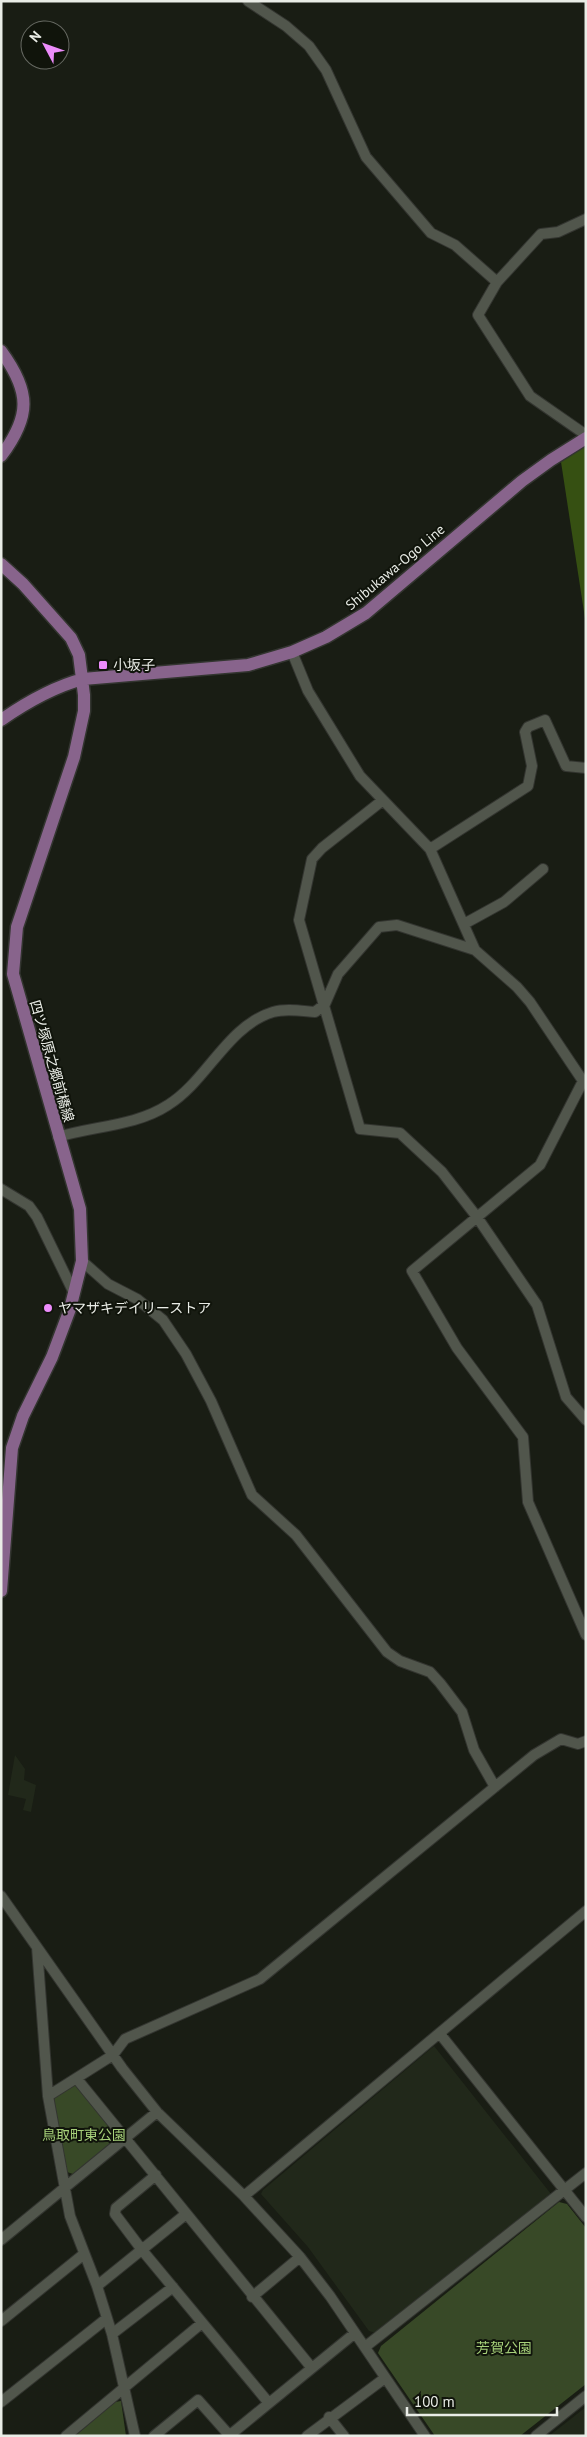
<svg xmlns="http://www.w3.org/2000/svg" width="587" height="2437" font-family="'PT Sans','Noto Sans JP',sans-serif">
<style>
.built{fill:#21281a}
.green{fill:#384927}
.forest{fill:#365012}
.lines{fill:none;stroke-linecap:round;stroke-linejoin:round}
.minor-casing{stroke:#333530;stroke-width:12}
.major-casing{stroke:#333530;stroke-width:15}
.minor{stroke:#51564c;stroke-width:10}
.major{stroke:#88648c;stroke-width:12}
.poi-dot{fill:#ec8cfb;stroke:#10140b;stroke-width:2}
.labels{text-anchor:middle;stroke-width:4;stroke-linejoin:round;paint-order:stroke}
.street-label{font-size:14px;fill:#e9ece6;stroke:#10140b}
.poi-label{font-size:14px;fill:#e9ece6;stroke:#10140b;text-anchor:start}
.park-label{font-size:14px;fill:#a7d17a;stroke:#10140b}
</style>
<rect width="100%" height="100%" fill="#191d14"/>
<path class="built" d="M15,1755L25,1769L24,1780L36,1785L31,1812L23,1810L26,1799L8,1795Z
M434,2046L551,2194L376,2333L369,2331L308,2247L261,2194L263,2190Z
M586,2407V2436H549Z"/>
<path class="green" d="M72,2086H76L116,2135L114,2142L73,2174L67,2172L54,2100L55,2097Z
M559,2202L567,2204L586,2228V2384L520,2436H435L378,2353L381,2346Z
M121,2401L126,2436H75L115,2402Z"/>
<path class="forest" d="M586,444V625L561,462Z"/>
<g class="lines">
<g class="minor-casing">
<path id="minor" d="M248,1L286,26L309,46L326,70L366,157L431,233L455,245L497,282
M586,219L558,232L541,234L497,282L478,315L530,396L586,435
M292,652L308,691L360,776L430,849L475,950L517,987L530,1002L583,1081
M383,800L322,848L312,859L299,920L360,1129L400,1133L442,1172L477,1217L537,1305L566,1397L586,1420
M430,849L528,786L532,766L525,732L528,727L545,720L566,766L586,768
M464,924L504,902L543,869
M583,1081L540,1165L412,1271L457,1348L523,1437L528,1502L586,1635
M58,1137C94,1126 136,1126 168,1105C207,1081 227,1026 273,1012C286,1008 302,1011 315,1012L325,1004L338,974L379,927L397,925L475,950
M1,1189L29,1206L37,1217L74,1293
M82,1261L108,1284L137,1299L163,1320L186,1354L211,1401L252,1495L296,1535L387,1652L400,1661L430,1672L440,1683L462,1712L474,1750L495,1787
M1,1896L122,2068L157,2112L244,2196L300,2257L330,2296L425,2436
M37,1947L48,2096
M440,2034L586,2217
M77,2079L311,2367
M156,2175L116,2208L115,2214L142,2250L268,2402
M244,2196L586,1911
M1,2240L157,2112
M97,2286L186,2214
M252,2297L300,2257
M1,2321L84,2254
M112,2334L173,2287
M365,2347L586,2173
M1,2402L106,2319
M329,2417L344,2436
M230,2435L355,2333
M66,2436L202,2323
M135,2436L112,2334L97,2286L70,2216L48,2096L113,2055L125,2039L260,1979L534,1755L561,1739L578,1744L586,1741
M154,2436L198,2400L230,2436
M307,2436L385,2378
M536,2436L586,2396"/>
</g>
<g class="major-casing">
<path id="major" d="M1,351C31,392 31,416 1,456
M1,564L23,584L71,638L79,655L84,695V711L74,757L17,927L13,974L80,1209L82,1261L70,1309L52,1357L23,1416L12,1448L1,1591
M1,720C27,702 53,687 83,679L248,665L292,652L326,637L366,613L522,481L551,460L586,438"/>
</g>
<use href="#minor" class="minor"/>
<use href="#major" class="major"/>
</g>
<g class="poi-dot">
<rect x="98" y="660" width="10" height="10" rx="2.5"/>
<circle cx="48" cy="1308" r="5"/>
</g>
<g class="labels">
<g class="street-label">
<text transform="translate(395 567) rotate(-40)" y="5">Shibukawa-Ogo Line</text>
<text transform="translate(52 1061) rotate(74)" y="5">四ツ塚原之郷前橋線</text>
</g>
<g class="poi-label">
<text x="113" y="670">小坂子</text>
<text x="58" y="1313">ヤマザキデイリーストア</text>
</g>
<g class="park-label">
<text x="84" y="2140">鳥取町東公園</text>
<text x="504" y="2353">芳賀公園</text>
</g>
</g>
<rect width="587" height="2437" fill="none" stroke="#e9ece6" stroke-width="5"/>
<g transform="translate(45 45) rotate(311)"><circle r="24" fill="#10140b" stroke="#676a63"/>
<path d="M0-4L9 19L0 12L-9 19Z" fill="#ec8cfb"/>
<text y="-8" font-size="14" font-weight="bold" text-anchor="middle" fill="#e9ece6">N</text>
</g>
<path d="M407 2407v8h150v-8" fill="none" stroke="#e9ece6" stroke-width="2.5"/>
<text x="414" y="2407" font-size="15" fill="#e9ece6" stroke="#10140b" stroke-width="4" paint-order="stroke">100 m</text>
</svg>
